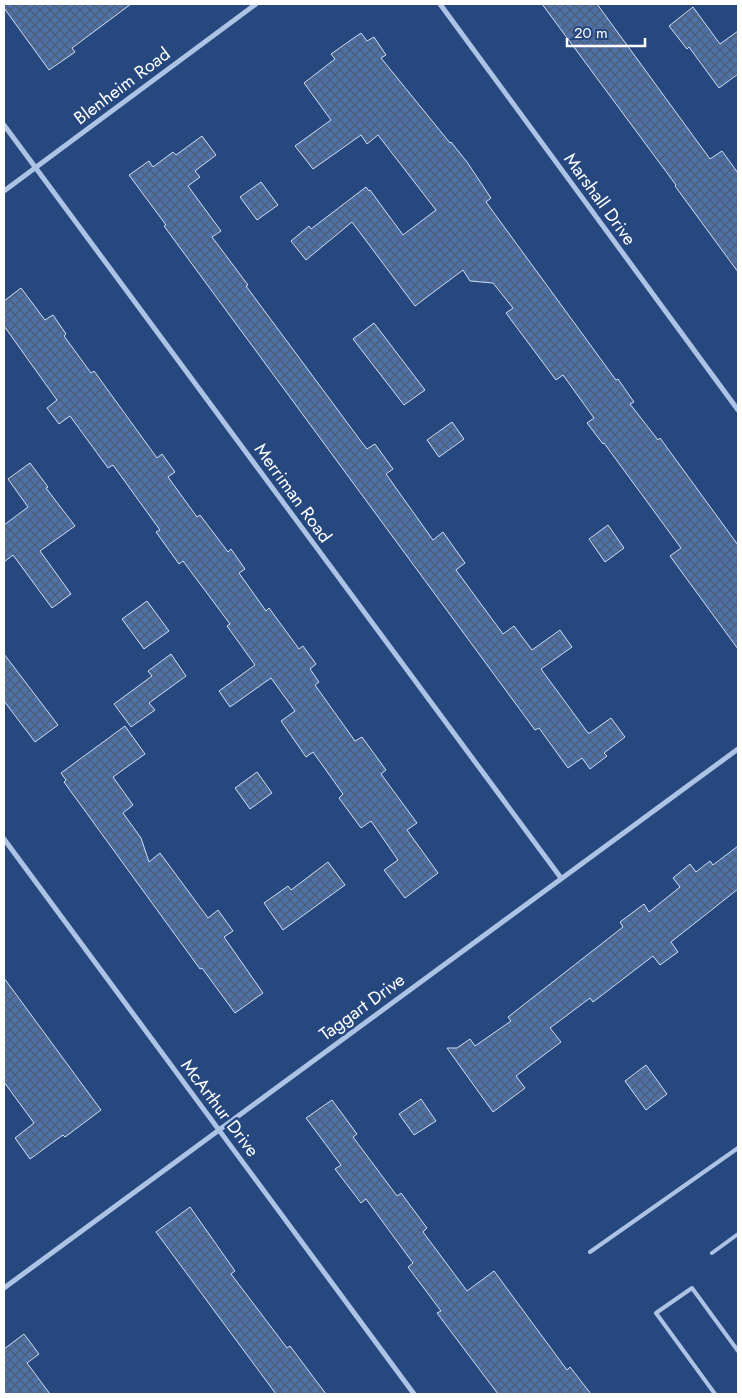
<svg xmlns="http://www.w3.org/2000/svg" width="742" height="1398" font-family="Jost,sans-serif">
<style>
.building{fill:url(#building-cross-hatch);stroke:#d0def5}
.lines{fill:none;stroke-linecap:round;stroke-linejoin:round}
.service{stroke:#adc3e6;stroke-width:4}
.minor{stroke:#adc3e6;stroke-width:5}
.labels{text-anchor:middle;stroke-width:5;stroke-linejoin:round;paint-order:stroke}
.street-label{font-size:18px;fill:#fff;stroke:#26487f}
</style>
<defs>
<pattern id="building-cross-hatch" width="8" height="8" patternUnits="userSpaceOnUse" patternTransform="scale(1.25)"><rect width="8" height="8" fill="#4e71a8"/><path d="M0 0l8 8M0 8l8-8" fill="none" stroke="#4d5d75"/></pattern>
</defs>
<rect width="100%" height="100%" fill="#26487f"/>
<path class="building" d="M4,4H131L72,48L75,52L49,70L4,8Z
M542,4H597L710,159L722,151L738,173V272L675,186L676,185Z
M693,7L720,44L738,31V74L719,88L689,47L687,49L669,26Z
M361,33L367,41L374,37L386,55L381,58L450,143L451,142L467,162L491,198L486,202L616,380L618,379L634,402L630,404L658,440L660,438L738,545V649L670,556L681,548L604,443L603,444L587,423L594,418L563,375L556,380L506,313L513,308L493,283L470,281L463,270L415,306L352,222L306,260L291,241L309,226L311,229L366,187L369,191L370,190L403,235L436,210L378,135L367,144L361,135L313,169L295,146L331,120L304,83L335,59L331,54Z
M202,136L216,155L195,171L200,177L188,186L221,231L212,237L248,285L246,286L363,444L367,449L375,444L393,469L386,474L433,540L443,532L465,563L456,570L503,634L514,626L532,650L560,630L572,647L541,669L588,733H590L611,718L625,737L604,753L607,756L590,769L582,758L568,768L539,728L535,730L164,226L166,225L129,175L149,161L153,167L173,152L176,155Z
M261,182L278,205L257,220L240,197Z
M21,288L45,320L53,315L66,334L64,336L91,373L94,371L157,458L162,454L175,472L168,477L197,517L200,515L228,552L231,549L245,569L239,573L266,611L269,608L299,649L303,646L316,664L310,669L319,682L315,685L355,741L362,737L386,770L381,774L417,823L407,830L438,873L405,898L384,870L398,860L371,821L361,828L339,798L343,794L313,752L306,757L281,721L295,711L271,678L230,707L219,691L255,665L227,626L230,624L183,561L179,564L156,532L160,530L113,465L108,468L70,416L59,424L47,408L57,400L4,326V301Z
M374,323L425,390L404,405L353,339Z
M452,422L464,439L439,457L427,440Z
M30,463L48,487L46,488L75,526L40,551L71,594L52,608L13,555L4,562V525L28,507L8,479Z
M608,525L624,548L605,562L589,539Z
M147,601L169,631L144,649L122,619Z
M4,654L58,725L35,742L4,701Z
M171,654L186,676L149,703L155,710L131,727L114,704L152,676L148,671Z
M125,726L145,754L113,777L133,805L123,813L141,838L149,862L160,853L208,918L218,910L233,931L224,937L263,993L235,1013L202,968L200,969L64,782L66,780L61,773Z
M257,772L272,793L250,809L235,788Z
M738,846V889L671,942L678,952L660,965L653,956L593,1002L590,998L550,1028L561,1042L516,1076L525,1088L493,1112L447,1048H457L470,1039L475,1046L511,1021L508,1017L623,927L620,922L644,904L649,912L680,887L673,878L690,864L696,872L710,861L713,865Z
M328,862L345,885L283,930L264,903L288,886L291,890Z
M4,978L101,1110L65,1137L63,1135L30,1159L15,1138L34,1123L4,1082Z
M646,1065L667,1094L646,1110L625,1081Z
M421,1099L436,1121L414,1135L399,1114Z
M332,1100L357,1134L353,1137L397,1196L401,1193L427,1228L423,1232L467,1291L494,1271L567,1370L570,1367L591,1394H498L437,1313L441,1311L408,1267L413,1263L366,1199L361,1203L335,1169L341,1165L306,1118Z
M190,1207L235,1271L231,1274L287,1348L290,1346L326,1394H276L156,1232Z
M24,1334L39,1354L27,1363L50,1394H4V1349Z"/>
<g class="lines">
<path class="service" d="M590,1252L738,1148
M712,1253L738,1234
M715,1394L656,1313L692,1288L738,1351"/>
<path class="minor" d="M440,4L738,410
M4,125L561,878
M4,191L256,4
M4,839L414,1394
M4,1288L738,749"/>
</g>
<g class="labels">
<g class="street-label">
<text transform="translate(122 86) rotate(-37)" y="6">Blenheim Road</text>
<text transform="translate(600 199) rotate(54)" y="6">Marshall Drive</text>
<text transform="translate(293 493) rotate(54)" y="6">Merriman Road</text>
<text transform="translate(362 1007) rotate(-36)" y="6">Taggart Drive</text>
<text transform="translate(220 1108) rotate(53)" y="6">McArthur Drive</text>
</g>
</g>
<rect width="742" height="1398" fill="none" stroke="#ffffff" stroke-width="10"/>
<path d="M567 38v8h78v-8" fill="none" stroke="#ffffff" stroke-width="2.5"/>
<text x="574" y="38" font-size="15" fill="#ffffff" stroke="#26487f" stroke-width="4" paint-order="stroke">20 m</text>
</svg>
